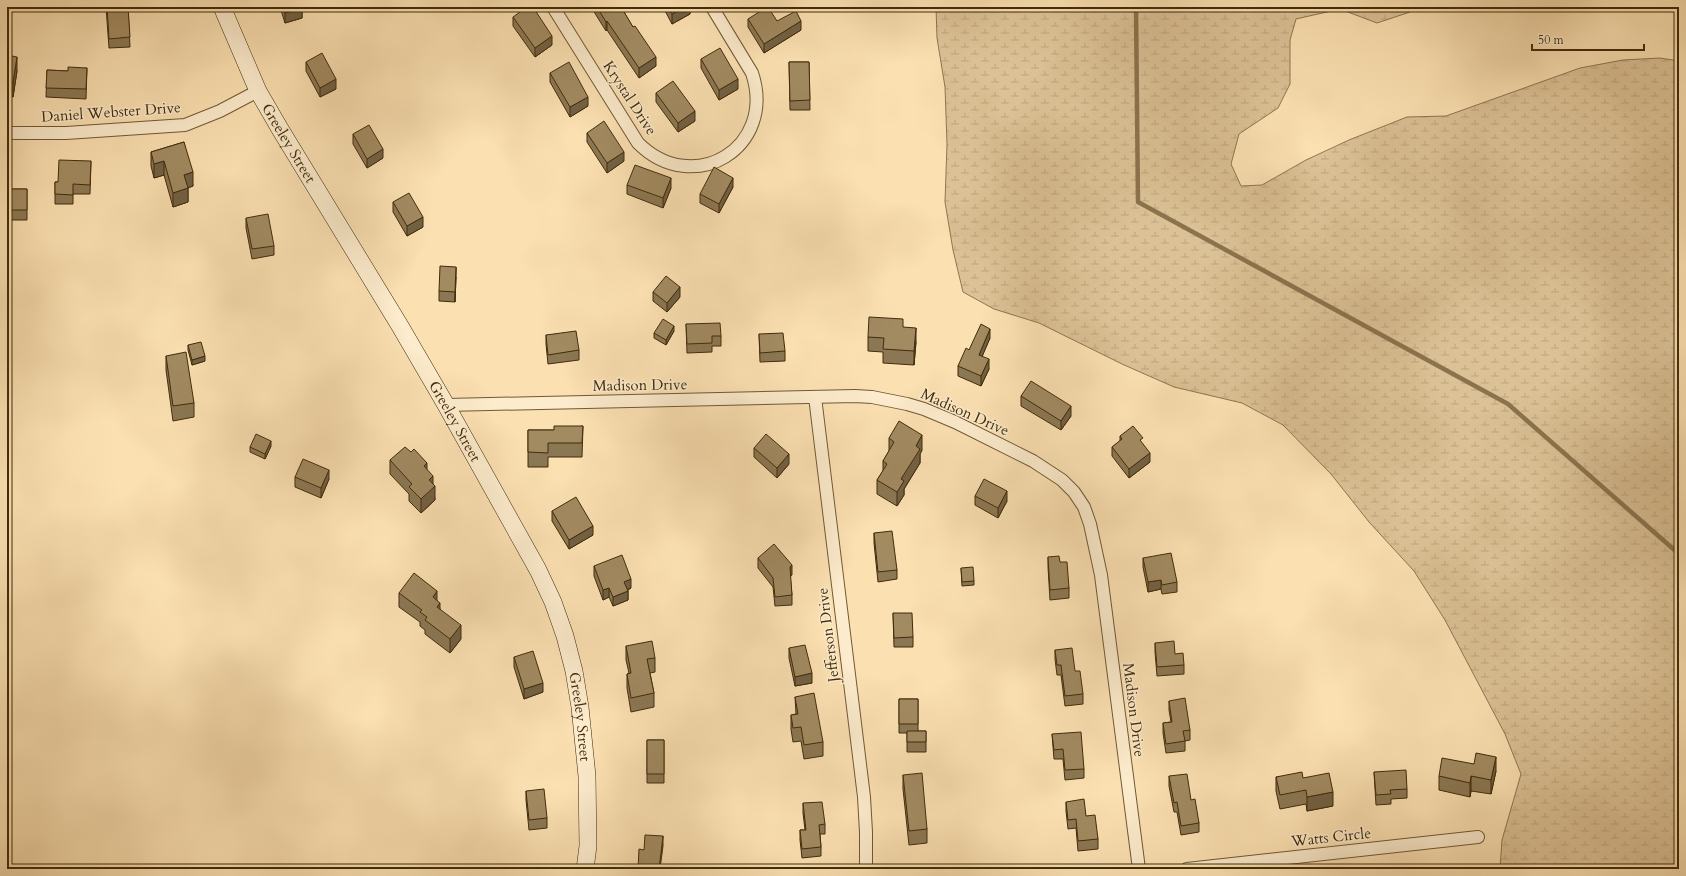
<svg xmlns="http://www.w3.org/2000/svg" width="1686" height="876" font-family="Cardo,serif">
<style>
.wetland{fill:url(#wetland-marsh);stroke:#8e7650}
.lines{fill:none;stroke-linecap:round;stroke-linejoin:round}
.stream{stroke:#8b734d;stroke-width:4.5}
.street-casing{stroke:#705934;stroke-width:14}
.secondary-casing{stroke:#412c0b;stroke-width:18}
.street{stroke:#fcebcc;stroke-width:12}
.secondary{stroke:#fcebcc;stroke-width:17}
.wall{fill:#8b7753;stroke:#412c0b}
.shaded-wall{fill:#716144;stroke:#412c0b}
.building{fill:#a28a61;stroke:#412c0b}
.labels{text-anchor:middle;stroke-width:3;stroke-linejoin:round;paint-order:stroke}
.street-label{font-size:15px;fill:#412c0b;stroke:#fcebcc}
</style>
<defs>
<pattern id="wetland-marsh" width="20" height="14" patternUnits="userSpaceOnUse"><rect width="20" height="14" fill="#dbc195"/><path d="M1 5h8M5 5V1M11 12h8M15 12V8" fill="none" stroke="#bda67f"/></pattern>
</defs>
<rect width="100%" height="100%" fill="#fbe0b1"/>
<filter id="stains"><feTurbulence type="fractalNoise" baseFrequency=".005" numOctaves="4"/><feColorMatrix values="0 0 0 0 .2 0 0 0 0 .09 0 0 0 0 .02 0 0 0 .5 -.17"/></filter>
<radialGradient id="worn" r=".72"><stop offset=".6" stop-color="#630" stop-opacity="0"/><stop offset="1" stop-color="#630" stop-opacity=".3"/></radialGradient>
<path class="wetland" d="M936,7H1409L1410,12L1377,23L1340,9L1296,19L1290,40V84L1278,108L1239,134L1231,164L1241,186L1262,185L1306,160L1349,140L1407,117L1446,116L1580,68L1623,60L1660,58L1679,61V869H1500L1502,840L1521,774L1505,734L1445,620L1414,571L1369,522L1331,474L1283,425L1242,403L1174,387L1122,364L1039,323L994,309L963,292L953,250L945,202L947,144L945,87L937,38Z"/>
<g class="lines">
<path class="stream" d="M1136,7L1138,202L1508,404L1679,554"/>
<g class="street-casing">
<path id="street" d="M553,7L638,143C693,198 777,148 752,73L712,7
M7,133H66L185,125L220,111L258,91
M815,397L864,797L866,832V869
M446,405L855,396L872,397L907,404L924,409L955,422L1033,461L1062,480L1074,492L1084,507L1090,524L1101,575L1139,869
M1187,869L1478,837"/>
</g>
<g class="secondary-casing">
<g id="secondary">
<path id="s1" d="M222,7L258,91L280,129L400,326L446,405L538,570L553,602L565,636L574,671L580,707L587,776L588,846L585,869"/>
</g>
</g>
<use href="#street" class="street"/>
<use href="#secondary" class="secondary"/>
</g>
<path class="wall" d="M106,7H128L130,47L109,48Z
M280,7H304L302,8V18L285,23Z
M591,7H621L656,66L639,78L607,30L606,31Z
M663,7H690V14L672,24Z
M513,17L552,45L535,57L513,26Z
M748,19L777,21L801,30L764,53L748,27Z
M7,55L17,71L13,97L7,96Z
M701,59L738,89L719,100L701,68Z
M306,62L336,89L320,97L306,71Z
M789,62H809L810,110H790Z
M87,68L86,99L46,97L47,70L68,71Z
M550,73L588,106L570,117L550,82Z
M656,93L695,121L678,132L656,102Z
M587,133L624,161L607,173L587,142Z
M353,134L383,158L367,168L353,144Z
M184,142L193,186L188,188V202L173,207L164,175L154,178L151,166V152Z
M91,161L90,194H73V204H55V182H58Z
M627,185L671,188L663,208L627,194Z
M733,187L719,213L700,203V194Z
M7,189H27V220H7Z
M393,202L423,227L407,236L393,212Z
M246,218L274,246V255L252,259L246,228Z
M456,277L455,302L439,301V291Z
M653,292L680,297L667,312L653,301Z
M686,324L721,336V346H712V352L687,353Z
M903,327L916,342L914,365L883,363V352L868,351V337Z
M674,331L666,345L654,338V333Z
M759,334L785,351V361L760,362Z
M546,335L579,350V360L548,364L546,344Z
M990,338L982,356L989,369L981,386L958,376V366L969,350Z
M188,345L205,361L192,365L188,350Z
M166,356L194,403V417L173,421L166,370Z
M1021,396L1071,416L1061,430L1021,406Z
M583,426L582,457H548V467H528V430H554Z
M1120,436L1150,462L1129,478L1112,456V447L1120,441Z
M889,438L922,450L920,454V463L904,489V495L897,506L877,494V480L883,471V461L889,451Z
M271,446L265,459L250,452V447Z
M754,448L789,464L777,478L754,457Z
M390,460L427,470L433,484L435,500L421,513L409,501V494L390,474Z
M295,477L329,479L321,498L295,487Z
M975,496L1007,501L998,518L975,505Z
M552,511L593,535L569,549L552,521Z
M874,533L897,570V579L878,582L874,543Z
M1048,557L1060,562L1069,588V598L1050,600L1048,567Z
M758,558L792,575L790,576L792,595V605L775,606L773,587L758,568Z
M1143,558L1177,582V592L1162,594L1161,589L1148,592L1143,567Z
M594,566L631,588L628,590V600L613,606L609,597L603,600L594,576Z
M961,568L974,581V585L962,586Z
M399,593L437,600L440,609L461,639L450,653L425,634V630L420,626V622L399,607Z
M893,613L913,637V647H894Z
M1155,643L1175,654L1184,665V674L1157,676L1155,652Z
M626,646L655,658V672L650,673L654,693V707L631,712L627,688V674L629,673L626,660Z
M789,648L812,683L795,686L789,658Z
M1055,650L1083,694V704L1065,706L1061,675H1057L1055,659Z
M514,657L543,692L524,699L514,667Z
M795,697L823,742V756L804,759L801,741L793,742L791,729V715L796,714Z
M899,699H918V731H926V752H907V733H899Z
M1169,701L1190,730V740L1185,741V751L1166,753L1163,733V723L1171,722L1169,710Z
M1052,734L1084,769V778L1065,780L1063,759H1054Z
M647,740H664V783H647Z
M1496,771L1491,794L1471,791L1470,797L1439,790V776Z
M1374,772L1407,789V798L1391,799V804L1376,805Z
M903,775L927,829V843L909,845L903,789Z
M1169,776L1191,800L1199,823V832L1181,835L1177,812H1174L1169,786Z
M1276,777L1303,778L1333,806L1307,811L1306,804L1280,809L1276,791Z
M526,791L547,818V828L529,830L526,800Z
M1066,802L1086,816L1098,839V849L1078,851L1076,828L1068,829L1066,811Z
M803,803L825,824V834H820L821,847V856L802,858L800,840V830H805L803,813Z"/>
<path class="shaded-wall" d="M685,7H690V14L672,24V14Z
M302,8V18L285,23V13Z
M607,21V30L606,31V22Z
M801,21V30L764,53V44Z
M552,36V45L535,57V48Z
M17,57V71L13,97V82Z
M656,57V66L639,78V68Z
M336,79V89L320,97V88Z
M738,79V89L719,100V90Z
M588,97V106L570,117V107Z
M695,111V121L678,132V123Z
M383,149V158L367,168V159Z
M624,152V161L607,173V163Z
M164,161V175L154,178V164Z
M193,172V186L184,189V175Z
M671,178V188L663,208V198Z
M733,178V187L719,213V204Z
M188,188V202L173,207V193Z
M423,217V227L407,236V226Z
M456,267V277L455,302V292Z
M680,287V297L667,312V303Z
M674,326V331L666,345V340Z
M916,328V342L914,365V351Z
M990,329V338L979,364V355Z
M205,356V361L192,365V360Z
M989,359V369L981,386V376Z
M1071,406V416L1061,430V421Z
M922,435V450L920,454V463L904,489V495L897,506V492L901,479L916,446Z
M271,441V446L265,459V454Z
M1150,453V462L1129,478V469Z
M789,454V464L777,478V468Z
M427,463V477L424,466Z
M329,470V479L321,498V488Z
M433,476V487L435,486V500L421,513V499L429,480Z
M1007,491V501L998,518V508Z
M593,526V535L569,549V540Z
M792,565V575L790,576V567Z
M631,579V588L624,591V582Z
M1161,580V589L1148,592V582Z
M609,588V597L603,600V590Z
M437,591V605L433,597Z
M628,591V600L613,606V597Z
M440,603V617L437,607Z
M461,625V639L450,653V639Z
M812,673V683L795,686V677Z
M543,683V692L524,699V689Z
M1496,757V771L1491,794V780Z
M1471,776V791L1470,797V783Z
M1333,792V806L1307,811V797Z
M663,836V846L660,869H659Z"/>
<path class="building" d="M107,7H128L130,37L109,39Z
M283,7H301L302,8L285,13Z
M527,7H533L552,36L535,48L513,17Z
M597,7H621L633,27L635,26L656,57L639,68L607,21L606,22Z
M668,7H685L672,14Z
M767,7H768L777,21L796,11L801,21L764,44L748,19Z
M720,48L738,79L719,90L701,59Z
M322,53L336,79L320,88L306,62Z
M7,55L17,57L13,82H7Z
M569,62L588,97L570,107L550,73Z
M789,62H809L810,100L790,101Z
M68,67L87,68L86,89L46,88L47,70L68,71Z
M673,81L695,111L678,123L656,93Z
M604,121L624,152L607,163L587,133Z
M369,125L383,149L367,159L353,134Z
M184,142L193,172L184,175L188,188L173,193L164,161L154,164L151,152Z
M59,160L91,161L90,185L73,184V195L55,194V182H58Z
M635,165L671,178L663,198L627,185Z
M714,167L733,178L719,204L700,194Z
M7,189H27V210H7Z
M409,193L423,217L407,226L393,202Z
M268,214L274,246L252,249L246,218Z
M440,266L456,267L455,292L439,291Z
M666,276L680,287L667,303L653,292Z
M869,317L903,319V327L916,328L914,351L883,349L884,338L868,337Z
M663,319L674,326L666,340L654,333Z
M720,323L721,336H712V343L687,344L686,324Z
M981,324L990,329L979,355L989,359L981,376L958,366L966,348L969,350Z
M576,331L579,350L548,355L546,335Z
M783,333L785,351L760,353L759,334Z
M201,342L205,356L192,360L188,345Z
M186,352L194,403L173,406L166,356Z
M1031,381L1071,406L1061,421L1021,396Z
M899,421L922,435L916,446L920,449L901,479L904,481L897,492L877,480L887,464L883,461L894,442L889,438Z
M554,426H583L582,443H548V453L528,452V430H554Z
M1133,426L1143,438L1140,440L1150,453L1129,469L1112,447L1122,439L1120,436Z
M256,434L271,441L265,454L250,447Z
M766,434L789,454L777,468L754,448Z
M405,447L411,452L414,449L427,463L424,466L433,476L429,480L435,486L421,499L409,487L412,484L390,460Z
M303,459L329,470L321,488L295,477Z
M984,479L1007,491L998,508L975,496Z
M576,497L593,526L569,540L552,511Z
M892,531L897,570L878,572L874,533Z
M774,544L792,565L790,567L792,595L775,597L773,578L758,558Z
M1171,553L1177,582L1162,585L1161,580L1148,582L1143,558Z
M622,555L631,579L624,582L628,591L613,597L609,588L603,590L594,566Z
M1059,556L1060,562H1067L1069,588L1050,590L1048,557Z
M973,567L974,581L962,582L961,568Z
M414,573L437,591L433,597L440,603L437,607L461,625L450,639L425,620L427,617L420,612L422,610L399,593Z
M893,613H912L913,637L894,638Z
M652,641L655,658L647,659L654,693L631,698L627,674L631,673L626,646Z
M1174,641L1175,654L1183,653L1184,665L1157,667L1155,643Z
M805,645L812,673L795,677L789,648Z
M1072,648L1075,671H1080L1083,694L1065,696L1061,665H1057L1055,650Z
M533,651L543,683L524,689L514,657Z
M814,693L823,742L804,745L801,727L793,728L791,715L798,714L795,697Z
M1185,698L1190,730L1183,731L1185,741L1166,744L1163,723L1172,722L1169,701Z
M899,699H918V724H899Z
M907,731H926V742H907Z
M1081,732L1084,769L1065,770L1063,749L1054,750L1052,734Z
M647,740H664V774H647Z
M1476,753L1496,757L1491,780L1471,776L1470,783L1439,776L1442,758L1474,764Z
M1406,770L1407,789L1390,790L1391,794L1376,795L1374,772Z
M1302,772L1303,778L1329,773L1333,792L1307,797L1306,790L1280,795L1276,777Z
M922,773L927,829L909,831L903,775Z
M1187,774L1191,800L1195,799L1199,823L1181,826L1177,802L1174,803L1169,776Z
M544,789L547,818L529,820L526,791Z
M1084,799L1086,816L1095,815L1098,839L1078,841L1076,819L1068,820L1066,802Z
M822,802L825,824L819,825L821,847L802,849L800,830H806L803,803Z
M645,835L663,836L659,869H638L639,849L644,850Z
M799,865L810,869H798Z
M523,866L535,869H522Z
M50,867L51,869H46Z"/>
<g class="labels">
<g class="street-label">
<text transform="translate(630 98) rotate(57)" y="5">Krystal Drive</text>
<text transform="translate(111 112) rotate(-4)" y="5">Daniel Webster Drive</text>
<text dy="5" stroke="none"><textPath href="#s1" startOffset="152">Greeley Street</textPath></text>
<text transform="translate(640 385) rotate(-1)" y="5">Madison Drive</text>
<text transform="translate(965 412) rotate(24)" y="5">Madison Drive</text>
<text dy="5" stroke="none"><textPath href="#s1" startOffset="476">Greeley Street</textPath></text>
<text transform="translate(828 635) rotate(-97)" y="5">Jefferson Drive</text>
<text transform="translate(1134 710) rotate(83)" y="5">Madison Drive</text>
<text dy="5" stroke="none"><textPath href="#s1" startOffset="800">Greeley Street</textPath></text>
<text transform="translate(1331 837) rotate(-6)" y="5">Watts Circle</text>
</g>
</g>
<rect width="1686" height="876" fill="none" stroke="#fbe0b1" stroke-width="24"/>
<rect x="8" y="8" width="1670" height="860" fill="none" stroke="#412c0b" stroke-width="2"/>
<rect x="12" y="12" width="1662" height="852" fill="none" stroke="#412c0b"/>
<path d="M1532 44v6h112v-6" fill="none" stroke="#412c0b" stroke-width="2"/>
<text x="1538" y="44" font-size="12" fill="#412c0b" stroke="#fcebcc" stroke-width="3" paint-order="stroke">50 m</text>
<rect width="100%" height="100%" filter="url(#stains)"/>
<rect width="100%" height="100%" fill="url(#worn)"/>
</svg>
